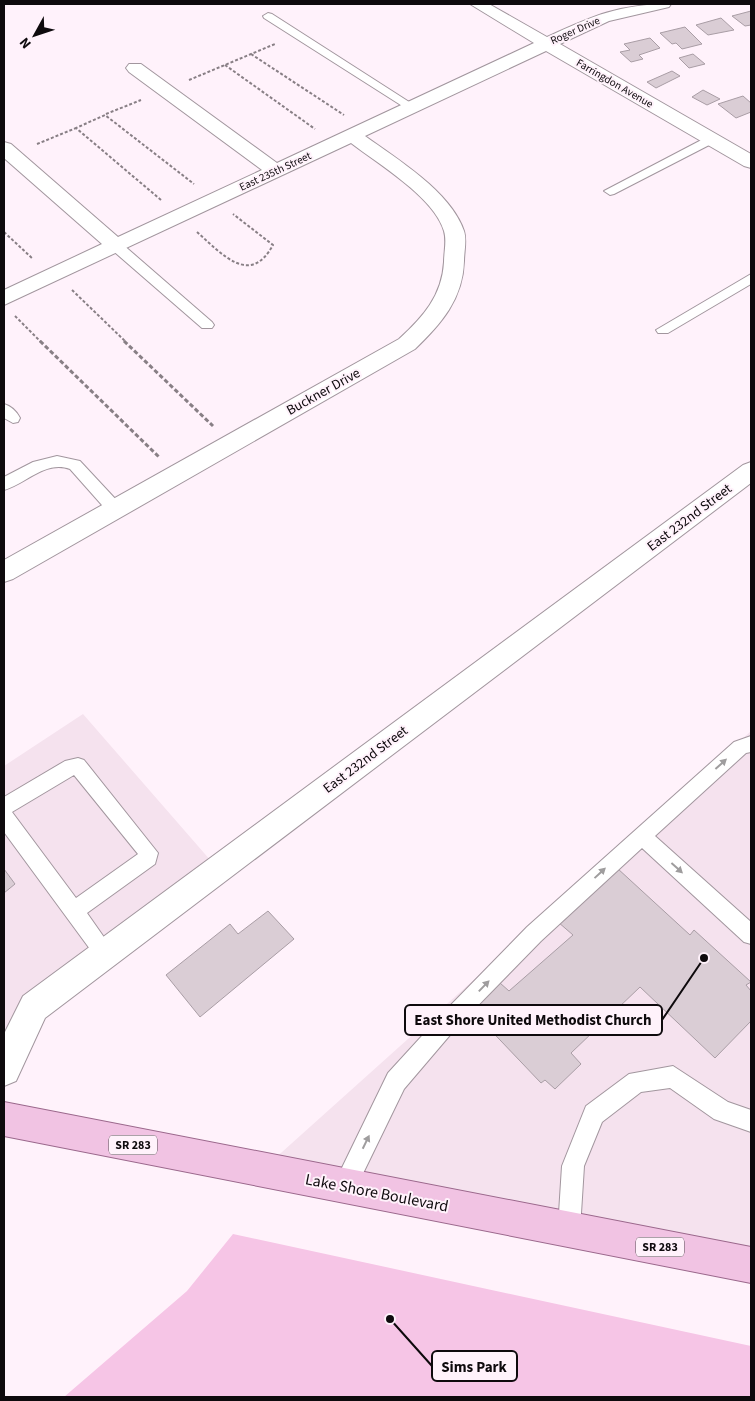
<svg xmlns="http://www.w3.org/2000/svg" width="755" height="1401" font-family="'Source Sans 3',sans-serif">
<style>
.built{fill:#f5e2ee}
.green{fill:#f6c5e6}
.building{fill:#dacdd5;stroke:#a99da5}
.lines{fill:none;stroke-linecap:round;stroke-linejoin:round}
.service-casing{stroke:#a2969e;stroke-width:2}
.minor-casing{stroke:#a2969e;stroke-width:2}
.primary-casing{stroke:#9b688c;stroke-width:2}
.path-far1{stroke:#887f85;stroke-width:2;stroke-dasharray:3 2;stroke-linecap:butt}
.path{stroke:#887f85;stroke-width:3;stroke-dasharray:4.5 2.5;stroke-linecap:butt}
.service{fill:#fff;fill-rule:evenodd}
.minor{fill:#fff;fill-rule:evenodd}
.primary{fill:#f1c3e3;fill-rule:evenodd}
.oneway{fill:#9f9d9e}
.labels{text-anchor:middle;stroke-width:4;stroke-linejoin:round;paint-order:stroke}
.far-street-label{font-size:11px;fill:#0e0a0d;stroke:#fff2fb}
.shield{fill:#fff2fb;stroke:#565054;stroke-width:1}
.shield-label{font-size:12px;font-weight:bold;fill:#0e0a0d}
.street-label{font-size:14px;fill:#0e0a0d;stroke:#fff2fb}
.near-street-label{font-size:16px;fill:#0e0a0d;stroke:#fff2fb}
.leader{fill:none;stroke:#0e0a0d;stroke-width:2}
.callout-dot{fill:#0e0a0d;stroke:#fff2fb;stroke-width:2}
.callout{fill:#fff2fb;stroke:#0e0a0d;stroke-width:2}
.callout-label{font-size:15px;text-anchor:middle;font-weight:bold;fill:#0e0a0d}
</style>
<rect width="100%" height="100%" fill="#fff2fb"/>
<path class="built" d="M83,714L218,869L34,1007L4,1069V766Z
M751,731V1265L262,1170Z"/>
<path class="green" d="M233,1234L751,1346V1397H64L187,1291Z"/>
<path class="building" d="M751,11V25L745,26L732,16Z
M721,18L734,30L708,35L696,25Z
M685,27L702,44L682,49L676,43L672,44L660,33Z
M650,38L660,48L639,55L643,59L631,62L620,52L630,50L624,44Z
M693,54L705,64L689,68L679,58Z
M672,71L680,76L656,88L647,82Z
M703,90L720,99L707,105L692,97Z
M743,96L751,103V112L736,118L718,104Z
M617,868L690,935L694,930L751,982L746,985L751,991V1021L715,1058L640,987L571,1053L581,1064L555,1089L545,1080L541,1083L480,1019L484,1016L474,1006L500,983L509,991L573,935L558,922Z
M4,869L15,884L4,893Z
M268,911L294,939L200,1017L166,975L230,924L238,934Z"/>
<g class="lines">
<g class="service-casing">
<path id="service" d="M268,13L272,14L417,107L411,110L407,109L264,18L263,16Z
M711,135L715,136V142L614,194L610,195L604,191Z
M116,242L121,243L212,322L214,325L212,328H202L111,249L110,246L111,243Z
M751,274V284L668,333H658L656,330Z
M4,404C11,406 17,412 20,418L18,422L13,423L4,418Z
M57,456L80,461L121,505L123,509L121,513H109L70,469C45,460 26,484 4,490V477L33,462Z
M751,736V752L746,753L655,836L751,922V944L744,942L642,848L541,941L456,1028L404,1089L353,1194L345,1197L337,1194L334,1186L337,1178L388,1073L442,1014L527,927L734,742Z
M78,758L84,760L158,853L155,864L87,913L115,953L112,960L105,963L98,960L4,832V797L65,761ZM74,775L138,854L76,898L12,812Z
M673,1066L728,1102L751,1110V1132L714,1119L670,1088L641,1092L602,1122L584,1166L580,1229L577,1237L569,1240L561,1237L558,1229L562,1166L586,1106L629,1074Z"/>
</g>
<g class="minor-casing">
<path id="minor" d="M470,4H489L547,37C593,16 619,4 671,4L669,7L609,21L560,44L751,154V168L744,166L546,51L365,136C397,159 451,192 464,231C467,240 464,252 464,261C463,299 441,324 415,349L13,579L4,582V560L399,339C423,317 442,296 444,262C444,252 447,241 444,231C434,197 378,164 351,143L4,305V290L102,244L4,158V142L11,144L118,237L262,170L129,72L126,68L129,64H141L277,163L534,43Z
M751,462V483L45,1018L16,1081L4,1086V1034L23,996L743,465Z"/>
</g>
<g class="primary-casing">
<path id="primary" d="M4,1102L751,1247V1283L4,1136Z"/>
</g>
<path class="path-far1" d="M251,54L344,115
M225,65L315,129
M189,80L275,44
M106,114L141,100
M37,144L76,128
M161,200L76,128L105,115L194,184
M4,232L33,259
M197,232C222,254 250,287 273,245L233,214
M72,290L126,342
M15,316L41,342"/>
<path class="path" d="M40,341L159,457
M124,341L213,426"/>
<use href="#service" class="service"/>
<use href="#minor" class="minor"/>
<use href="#primary" class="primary"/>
</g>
<defs><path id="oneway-solid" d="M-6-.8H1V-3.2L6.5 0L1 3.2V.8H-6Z" transform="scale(1.25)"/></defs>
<g class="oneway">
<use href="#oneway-solid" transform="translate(721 764) rotate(-42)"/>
<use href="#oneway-solid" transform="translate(677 868) rotate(42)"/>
<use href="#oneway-solid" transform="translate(600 873) rotate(-43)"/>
<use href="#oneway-solid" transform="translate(484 986) rotate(-46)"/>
<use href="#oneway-solid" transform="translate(366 1142) rotate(-64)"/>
</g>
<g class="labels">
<g class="far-street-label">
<text transform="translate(575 30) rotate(-24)" y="4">Roger Drive</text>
<text transform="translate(615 83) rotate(30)" y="4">Farringdon Avenue</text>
<text transform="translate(275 171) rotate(-25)" y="4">East 235th Street</text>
</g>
<g class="shield">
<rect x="109" y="1135.5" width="48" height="19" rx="4"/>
<rect x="636" y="1237.5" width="48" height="19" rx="4"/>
</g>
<g class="shield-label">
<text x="133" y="1149">SR 283</text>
<text x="660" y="1251">SR 283</text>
</g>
<g class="street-label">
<text transform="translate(323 391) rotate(-29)" y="5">Buckner Drive</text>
<text transform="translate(689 517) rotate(-37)" y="5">East 232nd Street</text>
<text transform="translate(365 759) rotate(-37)" y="5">East 232nd Street</text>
</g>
<g class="near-street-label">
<text transform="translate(377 1192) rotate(11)" y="6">Lake Shore Boulevard</text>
</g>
</g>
<path class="leader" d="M704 958L662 1020M390 1319L432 1366"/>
<g class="callout-dot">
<circle cx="704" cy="958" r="5"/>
<circle cx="390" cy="1319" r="5"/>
</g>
<g class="callout">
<rect x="405" y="1005" width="257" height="30" rx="5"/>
<rect x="432" y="1351" width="85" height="30" rx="5"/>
</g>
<g class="callout-label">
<text x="533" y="1025">East Shore United Methodist Church</text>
<text x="474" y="1372">Sims Park</text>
</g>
<rect width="755" height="1401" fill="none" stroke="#0e0a0d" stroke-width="10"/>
<g transform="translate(35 35) rotate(230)" stroke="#fff2fb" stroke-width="4" paint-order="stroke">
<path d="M0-4L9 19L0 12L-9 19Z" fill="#0e0a0d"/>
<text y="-8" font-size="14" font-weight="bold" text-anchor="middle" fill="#0e0a0d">N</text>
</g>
</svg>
